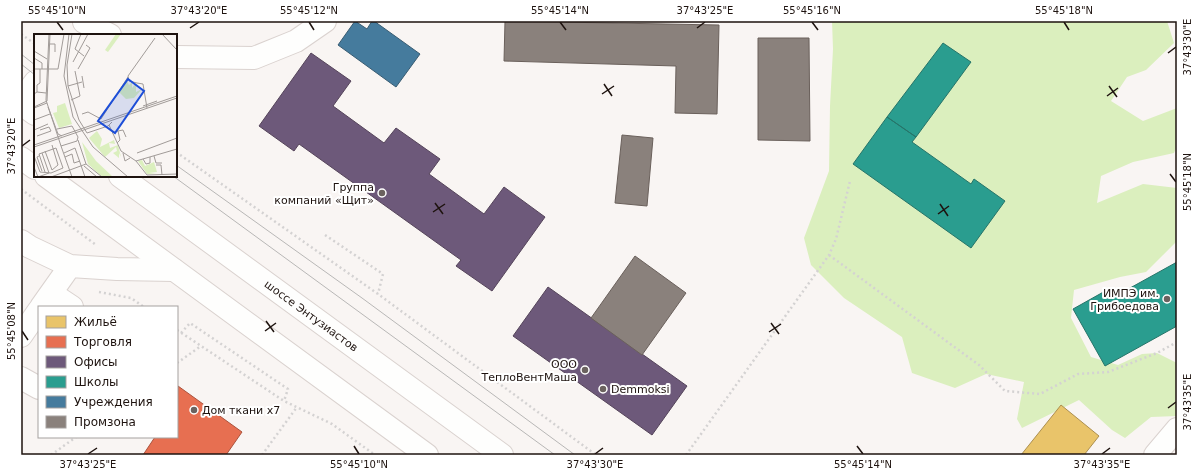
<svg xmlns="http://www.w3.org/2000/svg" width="1198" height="476" font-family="'DejaVu Sans',sans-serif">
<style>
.green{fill:#dbefbe}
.homes{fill:#e9c46a;stroke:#ac8f4f}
.shops{fill:#e76f51;stroke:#ab533d}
.offices{fill:#6d597a;stroke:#55445a}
.schools{fill:#2a9d8f;stroke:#267469}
.public{fill:#457b9d;stroke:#395c72}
.industry{fill:#8a817c;stroke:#6a605b}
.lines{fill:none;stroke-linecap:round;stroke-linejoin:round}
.minor-casing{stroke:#dad2cf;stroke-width:24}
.major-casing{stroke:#dad2cf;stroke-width:24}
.path{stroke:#d4d2d2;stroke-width:2.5;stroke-dasharray:2 3;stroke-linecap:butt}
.minor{stroke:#fefefd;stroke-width:22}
.major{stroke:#fefefd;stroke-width:22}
.tram{stroke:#b8b7b6;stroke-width:1}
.ticks{fill:none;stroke:#1e130f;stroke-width:1.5}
.poi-dot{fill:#6b625f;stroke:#fff;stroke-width:1.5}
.labels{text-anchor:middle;stroke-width:4;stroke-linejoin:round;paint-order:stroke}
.poi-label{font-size:11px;fill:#1e130f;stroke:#fff;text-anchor:end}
.street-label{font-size:11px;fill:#1e130f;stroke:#fff}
.inset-road{fill:none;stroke:#a19b98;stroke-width:1}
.view{fill:#1d4ed8;fill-opacity:0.15;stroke:#1d4ed8;stroke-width:2}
.inset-edge{fill:none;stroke:#1e130f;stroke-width:2}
.neatline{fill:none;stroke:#1e130f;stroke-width:1.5}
.ticks-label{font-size:10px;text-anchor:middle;fill:#1e130f}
</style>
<rect width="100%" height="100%" fill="#f9f5f3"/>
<path class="green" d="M832,21H1167L1174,43L1146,70L1127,77L1111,101L1143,121L1177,108V146L1174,153L1133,162L1101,176L1097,203L1143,184L1177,188V241L1146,272L1120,277L1074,290L1071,318L1091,357L1118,365L1142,354L1157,353L1177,363V416L1151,417L1125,438L1112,430L1079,400L1022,428L1017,419L1024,382L986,374L955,388L912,373L902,337L844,298L811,265L804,238L829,171L830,106L833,49Z"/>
<path class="homes" d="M1061,405L1099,436L1084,455H1021Z"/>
<path class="shops" d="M178,386L242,432L226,455H143L155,437H177Z"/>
<path class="offices" d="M311,53L351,81L333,106L384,143L396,128L440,159L429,174L484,214L504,187L545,217L492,291L456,266L461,260L299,144L294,151L259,126Z
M548,287L687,386L652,435L513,336Z"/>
<path class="schools" d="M943,43L971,62L916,137L887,117Z
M887,117L916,137L912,142L971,184L974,179L1005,201L971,248L853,164Z
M1177,262V326L1105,366L1073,309L1107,290L1112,298Z"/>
<path class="public" d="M355,21L367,29L372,21H374L420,54L396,87L338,45Z"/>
<path class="industry" d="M505,21L719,25L717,114L675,113L676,66L504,61Z
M758,38H809L810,141L758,140Z
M622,135L653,138L647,206L615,203Z
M635,256L686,293L642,355L591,318Z"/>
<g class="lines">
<g class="minor-casing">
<path id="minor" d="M84,22L110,35
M176,57L254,58L296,41L325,21
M21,101L35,82
M21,241L30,247L70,266L117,269L174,270
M51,293L72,307
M41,307L70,266
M21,336L39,310
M21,378L39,388
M1155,455L1177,429"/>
</g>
<g class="major-casing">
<g id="major">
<path d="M21,104L35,114"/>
<path d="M21,158L35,168"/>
<path d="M46,176L427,455"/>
<path id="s1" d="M120,176L502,455"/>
</g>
</g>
<path class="path" d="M21,34L35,44
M176,152L378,294L596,455
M21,189L96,245
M325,235L383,274L378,294
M829,255L979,365L1005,391L1040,394L1078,374L1108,372L1157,353L1177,342
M99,292L131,298L144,307
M177,330L284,401L332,424L375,455
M181,333L190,323L288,389L284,401
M177,363L201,346
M51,455L76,437
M262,455L297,407
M686,455L829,255L836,239L850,181"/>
<use href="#minor" class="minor"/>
<use href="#major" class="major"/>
<path class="tram" d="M21,54L35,65
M21,64L35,75
M176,165L362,298L575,455
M173,176L555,455"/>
</g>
<path class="ticks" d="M57,22L63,30M309,22L314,30M560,22L566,30M812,22L818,30M1064,22L1069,30M190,28L199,22M697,28L705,22M1168,53L1176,47M604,84L612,96M1109,86L1117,97M602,94L614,86M1107,96L1118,88M22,146L30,140M1170,174L1176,182M435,203L443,214M940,204L948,216M433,212L445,204M938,214L949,206M266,321L274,332M771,323L779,334M22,331L28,340M265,331L276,323M769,332L781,324M1168,408L1176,402M354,446L359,454M857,446L863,454M88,454L97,448M595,454L603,448M1102,454L1110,448"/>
<g class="poi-dot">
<circle cx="382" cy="193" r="4"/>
<circle cx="1167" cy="299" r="4"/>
<circle cx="585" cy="370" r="4"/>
<circle cx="603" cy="389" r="4"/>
<circle cx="194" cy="410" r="4"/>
</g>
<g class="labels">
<g class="poi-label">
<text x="374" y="191">Группа<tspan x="374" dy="13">компаний «Щит»</tspan></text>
<text x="1159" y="297">ИМПЭ им.<tspan x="1159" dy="13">Грибоедова</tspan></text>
<text x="577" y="368">ООО<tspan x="577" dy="13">ТеплоВентМаша</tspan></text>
<text x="611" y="393" text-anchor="start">Demmoksi</text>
<text x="202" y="414" text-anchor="start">Дом ткани x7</text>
</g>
<g class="street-label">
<text dy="4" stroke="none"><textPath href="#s1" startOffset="237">шоссе Энтузиастов</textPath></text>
</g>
</g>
<g transform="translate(34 34)">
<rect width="143" height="143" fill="#f9f5f3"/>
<path d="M82,0H87L74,18L71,16ZM93,47L95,51L98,48V54L102,49V58L108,55L100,64L92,65L85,58ZM31,69L38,90L25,94L19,79L23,78V72ZM63,97L68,105L66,113L80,106L81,110L75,109L76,114L84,111L87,123L85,119V124L79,119L83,117L82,113L71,123L55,104ZM48,108L62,127L79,143H68L54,130ZM108,126L111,132L120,128L123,138L115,139L123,140H113L104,127Z" fill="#dbefbe"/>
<path class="inset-road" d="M15,0L12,66L27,112M35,0L30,42L39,83L59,113L94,143M38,0L33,31L34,52L45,86L53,99L74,92L78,88M47,0L41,15L50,22M128,0L143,16M16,10H21V18M0,17L13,25M0,24L8,29V35M39,28L54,0M0,35H24L30,0M44,35L56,14L52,11M48,42L50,54M103,49L95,47L94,42L121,4M103,49L109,50L113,74M34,52L48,48M3,58V51L6,49V35M0,60L3,58L12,59M37,66L46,62L41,37M109,72L123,67M0,73L13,67L16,0M14,73L24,100L28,102M0,74L13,69M48,80L54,78L67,85M67,85L94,43M0,86L16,80M75,91L87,117L102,127L143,115M23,95L38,92L44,103L43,107L27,112M0,96L14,90M84,97L89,96L92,103M78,99L84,97L86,106L83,109M3,102L17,97L15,93L6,96M0,111L143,62M27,112L38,143M0,113L143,64M11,117L18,136M30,119L41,114L51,143M89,119L91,127L96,124M103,119L143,104M0,122L6,138L17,139L29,134L22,114L5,120L11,138M5,122L3,123L8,137M120,122L122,129H128M31,123L38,120L40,129L46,127M109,125L112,130L116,129V123M102,127L113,141L143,140M52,130L68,143M122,131H127L128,141M50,132L63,143M0,133L4,143L15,139L8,119M18,136L24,131L18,111M17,143L52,130L44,106"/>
<path class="view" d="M94,45L110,57L81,99L64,87Z"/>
<rect width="143" height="143" class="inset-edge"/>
</g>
<rect width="1198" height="476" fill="none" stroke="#ffffff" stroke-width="44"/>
<rect x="38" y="306" width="140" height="132" fill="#ffffff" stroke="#a5a19f"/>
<rect x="46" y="316" width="20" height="12" fill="#e9c46a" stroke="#a5a19f"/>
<text x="74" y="326" font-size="12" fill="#1e130f">Жильё</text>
<rect x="46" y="336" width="20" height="12" fill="#e76f51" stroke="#a5a19f"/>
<text x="74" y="346" font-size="12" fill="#1e130f">Торговля</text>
<rect x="46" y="356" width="20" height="12" fill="#6d597a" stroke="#a5a19f"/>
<text x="74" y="366" font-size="12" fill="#1e130f">Офисы</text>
<rect x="46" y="376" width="20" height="12" fill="#2a9d8f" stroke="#a5a19f"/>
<text x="74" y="386" font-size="12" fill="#1e130f">Школы</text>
<rect x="46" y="396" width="20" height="12" fill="#457b9d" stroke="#a5a19f"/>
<text x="74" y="406" font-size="12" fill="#1e130f">Учреждения</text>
<rect x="46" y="416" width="20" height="12" fill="#8a817c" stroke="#a5a19f"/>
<text x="74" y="426" font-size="12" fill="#1e130f">Промзона</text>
<rect x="22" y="22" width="1154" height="432" class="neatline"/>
<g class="ticks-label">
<text x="57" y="14">55°45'10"N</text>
<text x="199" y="14">37°43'20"E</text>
<text x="309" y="14">55°45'12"N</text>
<text x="560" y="14">55°45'14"N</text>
<text x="705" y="14">37°43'25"E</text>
<text x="812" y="14">55°45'16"N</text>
<text x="1064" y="14">55°45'18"N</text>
<text transform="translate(1187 47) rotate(-90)" y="4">37°43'30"E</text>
<text transform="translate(11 146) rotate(-90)" y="4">37°43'20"E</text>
<text transform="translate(1187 182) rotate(-90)" y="4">55°45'18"N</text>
<text transform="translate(11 331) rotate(-90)" y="4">55°45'08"N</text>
<text transform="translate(1187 402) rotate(-90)" y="4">37°43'35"E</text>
<text x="88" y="468">37°43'25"E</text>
<text x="359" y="468">55°45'10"N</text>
<text x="595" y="468">37°43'30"E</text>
<text x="863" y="468">55°45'14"N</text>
<text x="1102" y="468">37°43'35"E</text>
</g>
</svg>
